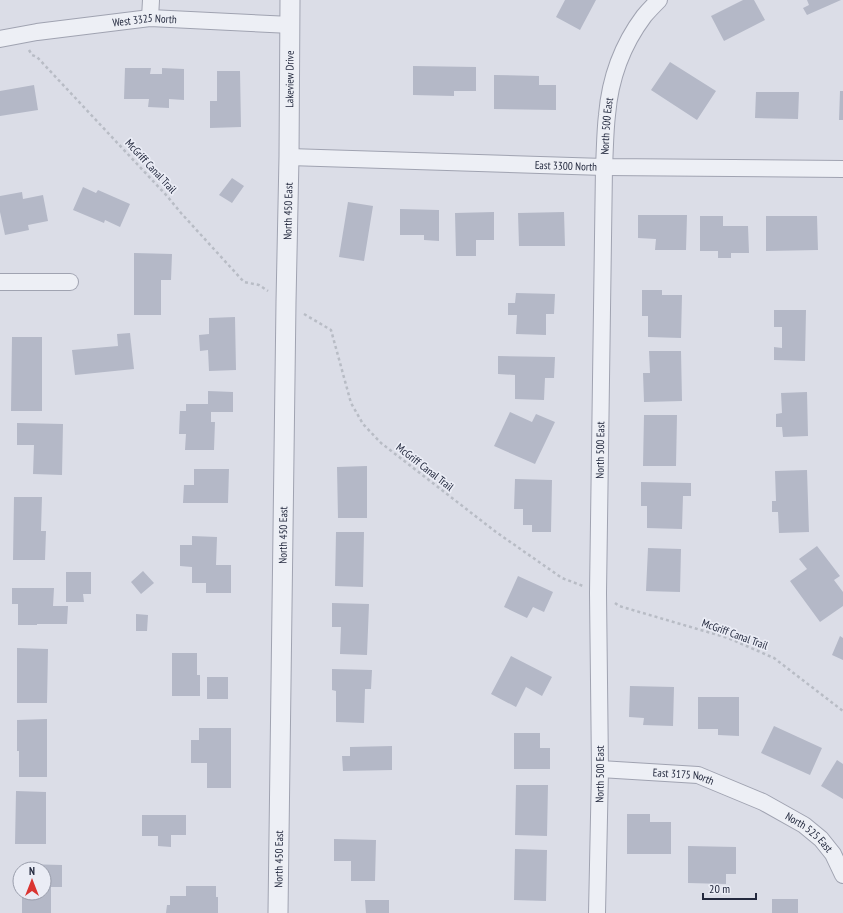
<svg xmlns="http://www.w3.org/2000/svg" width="843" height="913" font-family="'PT Sans Narrow',sans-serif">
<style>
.building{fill:#b4b8c7}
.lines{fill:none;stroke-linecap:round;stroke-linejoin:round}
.minor-casing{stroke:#a0a3b1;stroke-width:18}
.tertiary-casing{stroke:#a0a3b1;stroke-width:21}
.path{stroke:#b8bcc5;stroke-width:2.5;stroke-dasharray:3 3;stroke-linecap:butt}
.minor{stroke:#edeff5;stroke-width:16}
.tertiary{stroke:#edeff5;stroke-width:19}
.labels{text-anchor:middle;stroke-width:3.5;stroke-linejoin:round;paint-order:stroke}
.street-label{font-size:11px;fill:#23293e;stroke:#eaecf5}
</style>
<rect width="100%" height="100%" fill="#dbdde7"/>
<path class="building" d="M565,0H596L580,30L556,17Z
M743,0H754L765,20L724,41L711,16Z
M807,0H841L807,15L803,8L809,5Z
M670,62L716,91L697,120L651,90Z
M413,66L476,67V91H454V96L413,95Z
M125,68H151L150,74H162V68L184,69V100L169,99V108L148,107L149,99H124Z
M217,71H240L241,127L210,128V101H217Z
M494,75L539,76V85H556V110L494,109Z
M34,85L38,110L0,116V91Z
M840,91H843V120H839Z
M756,92H799L798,119L755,118Z
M232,178L244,186L232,203L219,195Z
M83,187L96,193L98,190L130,204L120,227L105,220L104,223L73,210Z
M22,192L23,199L43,195L48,221L28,225L29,230L5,235L0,212V196Z
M348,202L373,206L364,261L339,257Z
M400,209L439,210V241L424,240V235H400Z
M494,212V240H476V256H456L455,213Z
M564,212L565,246H519L518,213Z
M638,215H687L686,250H655L656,239L638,238Z
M700,216H723V226H748L749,253H731V258H718V251H700Z
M766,216H817L818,250L766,251Z
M134,253L172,254L171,280H161V315H134Z
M642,290H662V295H682L681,338L648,337V316H642Z
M516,293L555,294L554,314H546V335L516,334L517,315H508V303H515Z
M774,310H806L805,361L774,360V347L782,348V327H774Z
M235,317L236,370L209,371L208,350L200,351L199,335L209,334V318Z
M130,333L134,369L75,375L72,350L118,346L117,334Z
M12,337H42V411H11Z
M649,351H681L682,401L644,402L643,373H650Z
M498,356L555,357L554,378H545L544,400L515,399V375L498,374Z
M208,391L233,392V412H211V422H215L214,450H185L186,434H179L180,411H186V404H208Z
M807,392L808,436L783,437L782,427H776V414L782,413L781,393Z
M510,412L532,422L536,414L555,422L535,464L494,446Z
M644,415H677L676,466H643Z
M17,423L63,424L62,475L33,474L34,445H17Z
M367,466V518H338L337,467Z
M194,469H229L228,503H183L184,485H194Z
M807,470L809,532L779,533L778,512H772V501H776L775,471Z
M515,479L552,480L551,532H532V525H523V509H514Z
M641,482L691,483V496H683L682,529L647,528V506H641Z
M14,497H42L41,531H46L45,560H13Z
M336,532H364L363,587L335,586Z
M192,536L217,537L216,565H231V593H206V583H192V567L180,566V545H192Z
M817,546L840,576L834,580L843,592V606L820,622L790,581L807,569L799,559Z
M648,548L681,549L680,592L646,591Z
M143,571L154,583L141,594L131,582Z
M66,572H91V594H83L84,602H66Z
M518,576L553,592L544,612L533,607L527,618L504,607Z
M12,588H54L53,606H68L67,624H37V625H18V604H12Z
M332,603L369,604L367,655L340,654L341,627H332Z
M136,614L148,615L147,631H136Z
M840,636L843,638V660L832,655Z
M17,648L48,649L47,703H17Z
M172,653H197V675H200V696H172Z
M511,656L552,677L542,696L526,687L516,707L491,694Z
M332,669L372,670L371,689H365L364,723L336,722V691L332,690Z
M207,677H228V699H207Z
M630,686L674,687L673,726L643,725L644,718L629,717Z
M698,697H739V736L718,735V729H698Z
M47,719V777H19V751H17V720Z
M774,726L822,748L810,775L761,753Z
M199,728H231V788H207V763H191V740H199Z
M514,733H540V748H550V769H514Z
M392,746V770L343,771L342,756H350V747Z
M837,760L843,764V799L821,786Z
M516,785H548L547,836L515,835Z
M16,791L46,792V844H15Z
M627,814H650V822H671V854H627Z
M142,815H186V835H171V847L158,846V836H142Z
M334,839L376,840L375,881H351V861H334Z
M688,846L736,847V874H726V884L688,883Z
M515,849L547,850L546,901L514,900Z
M23,864L62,865V887H51V913H22V893H44V869H23Z
M186,886H216V897H218V913H166L167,905H170V896H186Z
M772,899H798V913H772Z
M365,900H389V913H366Z"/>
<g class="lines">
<g class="minor-casing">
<g id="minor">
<path d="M150,18L151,0"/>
<path id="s1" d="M0,39L37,32L150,18L291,25"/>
<path id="s2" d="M289,157L604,167L843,169"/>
<path d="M0,282H70"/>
<path id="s3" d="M600,769L698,775L763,802L804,825L821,839L833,854L843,875"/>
<path id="s4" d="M597,913L600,769L598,593L604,167C605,149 605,132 607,115C610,79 623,44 644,16C649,10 654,5 659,0"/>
</g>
</g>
<g class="tertiary-casing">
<g id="tertiary">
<path id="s5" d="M278,913L286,302L289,157L290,0"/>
</g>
</g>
<path class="path" d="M29,50L32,55L37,57L167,196L181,213L244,282L259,285L268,291
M304,314L331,330L351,403L363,424L381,443L496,532L562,578L583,586
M615,603L619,606L728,638L774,658L843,711"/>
<use href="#minor" class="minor"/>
<use href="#tertiary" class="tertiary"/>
</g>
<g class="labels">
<g class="street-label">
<text dy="4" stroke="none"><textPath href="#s1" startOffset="146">West 3325 North</textPath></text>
<text dy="4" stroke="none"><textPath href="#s5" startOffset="834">Lakeview Drive</textPath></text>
<text dy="4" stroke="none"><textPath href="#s4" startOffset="787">North 500 East</textPath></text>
<text transform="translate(151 166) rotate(47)" y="4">McGriff Canal Trail</text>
<text dy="4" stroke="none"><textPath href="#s2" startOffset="277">East 3300 North</textPath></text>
<text dy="4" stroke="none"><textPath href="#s5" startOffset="702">North 450 East</textPath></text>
<text dy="4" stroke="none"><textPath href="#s4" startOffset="463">North 500 East</textPath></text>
<text transform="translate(425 467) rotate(38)" y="4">McGriff Canal Trail</text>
<text dy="4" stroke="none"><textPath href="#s5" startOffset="378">North 450 East</textPath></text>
<text transform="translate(735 634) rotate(20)" y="4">McGriff Canal Trail</text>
<text dy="4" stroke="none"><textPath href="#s4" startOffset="139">North 500 East</textPath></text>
<text dy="4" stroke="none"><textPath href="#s3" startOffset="84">East 3175 North</textPath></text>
<text dy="4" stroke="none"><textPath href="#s3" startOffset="224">North 525 East</textPath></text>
<text dy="4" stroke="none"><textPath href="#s5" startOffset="54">North 450 East</textPath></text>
</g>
</g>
<g transform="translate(32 881)"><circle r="19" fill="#eaecf5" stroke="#9a9eac"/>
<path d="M0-3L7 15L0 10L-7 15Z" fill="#da3431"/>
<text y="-6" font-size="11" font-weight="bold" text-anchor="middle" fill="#23293e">N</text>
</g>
<path d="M703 893v6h53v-6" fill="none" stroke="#23293e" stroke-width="2"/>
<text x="709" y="893" font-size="12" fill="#23293e" stroke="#eaecf5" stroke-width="3" paint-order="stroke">20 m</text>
</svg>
